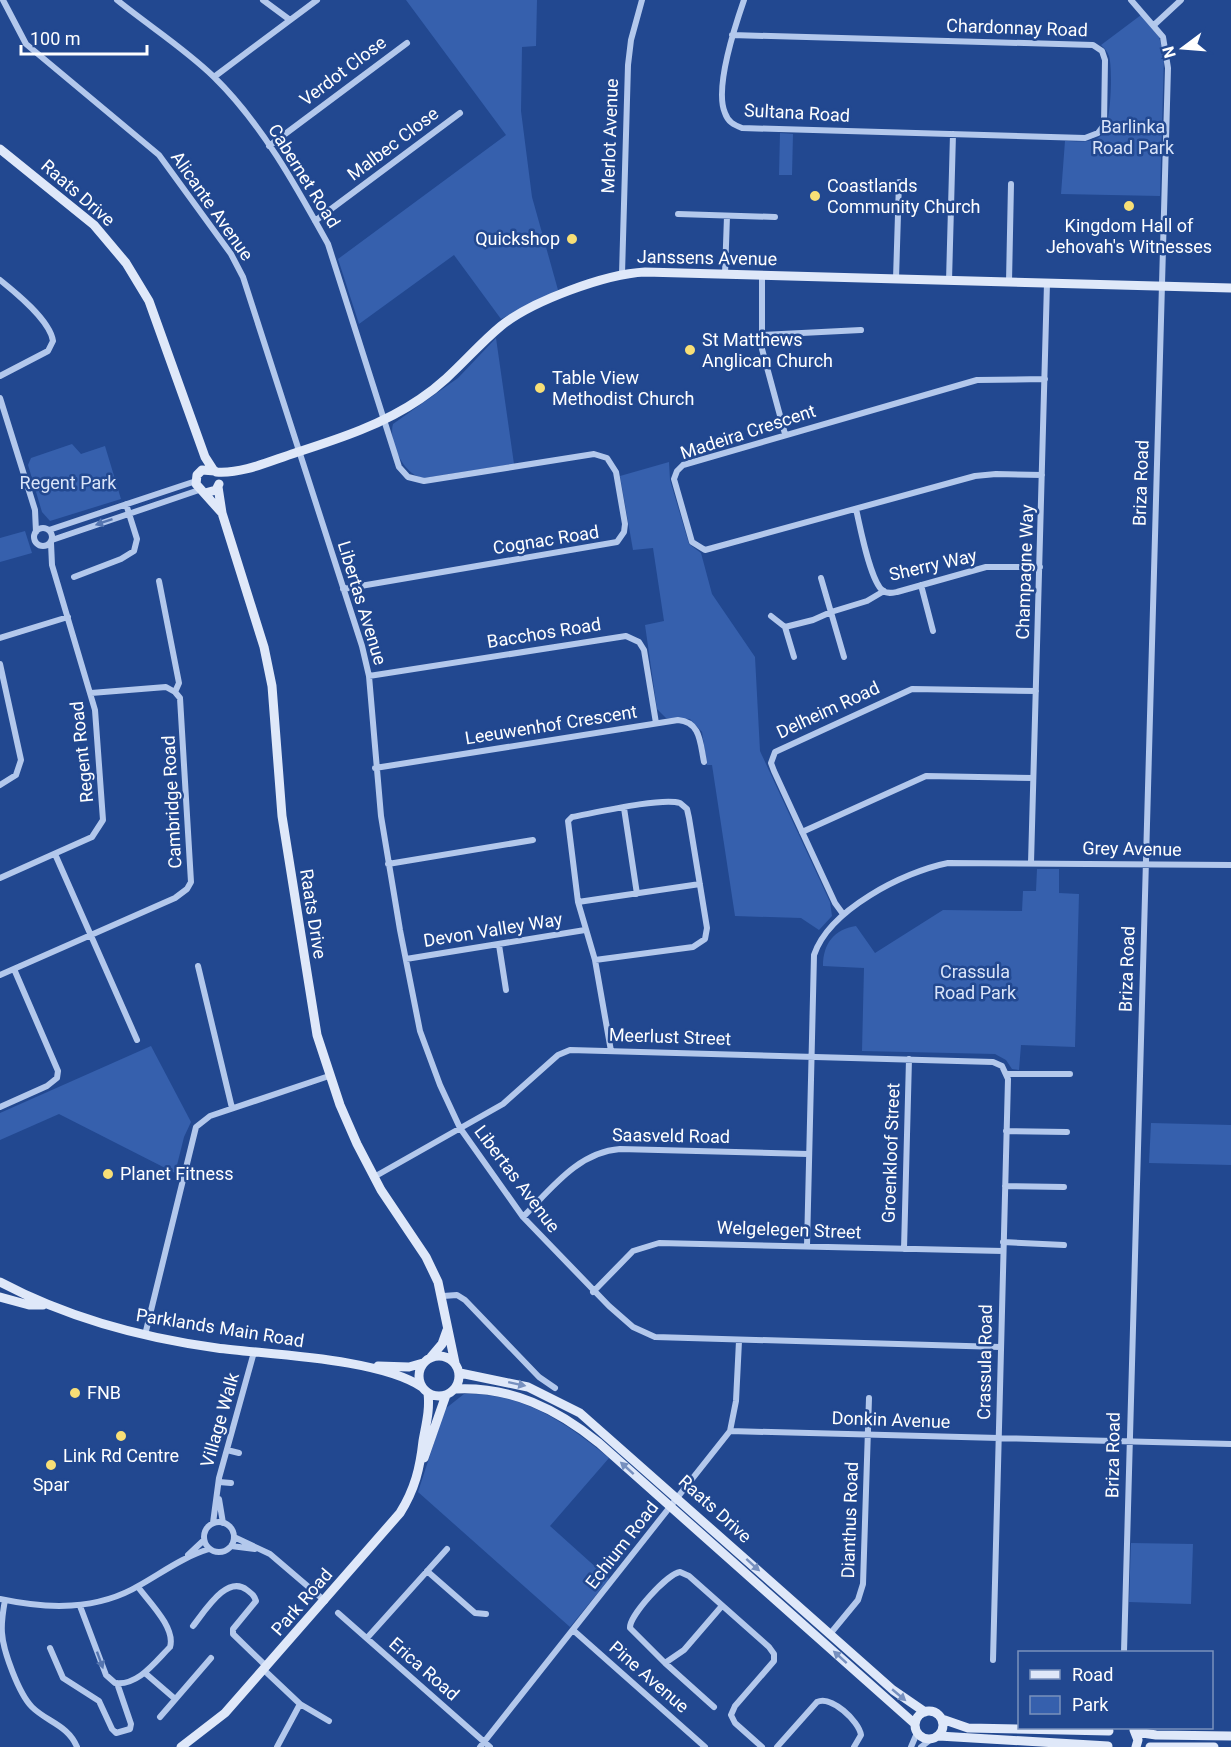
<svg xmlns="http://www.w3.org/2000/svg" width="1231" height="1747" font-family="Roboto,sans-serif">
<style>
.green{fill:#3660ad}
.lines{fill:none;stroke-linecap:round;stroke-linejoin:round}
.street{stroke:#b3c8ec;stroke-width:6}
.secondary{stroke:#dfe8f9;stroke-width:9}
.oneway{fill:#5575b0}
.oneway2{fill:#7790bf}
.poi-dot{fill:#f8df76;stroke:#224890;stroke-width:2}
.labels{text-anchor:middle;stroke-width:5;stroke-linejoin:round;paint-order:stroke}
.street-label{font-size:18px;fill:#fff;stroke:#224890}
.park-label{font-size:18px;fill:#d9e4f9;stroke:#224890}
.poi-label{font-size:18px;fill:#fff;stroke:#224890;text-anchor:start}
</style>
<rect width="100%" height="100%" fill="#224890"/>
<path class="green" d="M406,0H537L536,46L522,47L521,111L532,197L558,290L501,319L454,255L359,324L338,259L506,135Z
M1141,15L1159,37L1164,55L1160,196L1061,194L1065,141C1077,141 1092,144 1102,135C1111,127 1113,69 1109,56C1107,51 1104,48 1101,45Z
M780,133L793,134L792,175H779Z
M496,338L514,464L424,478C404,476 388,442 393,424L458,378Z
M72,444L81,454L105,446L121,499L50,521L42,512L28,465L31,458Z
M669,462L670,480L689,544L701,553L712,594L755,657L760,751L830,902L832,916L819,930L801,918L735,916L712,765H707L702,732L690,719L666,718L657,709L645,625L664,621L653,548L633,550L620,476Z
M25,531L32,553L0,562V538Z
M1037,869H1059V893L1079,894L1075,1047L1021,1045L1019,1070L1012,1069L1006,1060L995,1054L862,1051L864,968L823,966C823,944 834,929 856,926L875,953L943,910L1022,911L1023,891H1036Z
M151,1046L191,1122L184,1137L175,1173L59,1114L0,1140V1113Z
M1151,1123L1231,1125V1165L1149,1163Z
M464,1394C522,1392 567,1423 609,1458L550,1526L609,1579L570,1627L418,1492L445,1409Z
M1131,1543L1193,1544L1191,1604L1129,1602Z"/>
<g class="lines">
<path class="street" d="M3,0L26,44L159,155L231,254L243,277L362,646L369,676L381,816L400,930L420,1031L440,1085L460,1128L523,1217L609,1306L633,1327L655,1337L1000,1347
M117,0C149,26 184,48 214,77C262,124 296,186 328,244L399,467L408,477L424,481L594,454L607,458L616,472L625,524L624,532L617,542L343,589
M263,0L290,20
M1154,25L1181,0
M732,35L1093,45L1102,51L1105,60L1104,125L1098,133L1085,138L742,128C734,125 728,122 725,113C714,88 735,26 744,0
M214,77L317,0
M269,146L407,43
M678,214L775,217
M315,221L460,113
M622,274L628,65L631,40L642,0
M725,274L727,216
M762,275V349L785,434
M896,279L899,182
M0,280C15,292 50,320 53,341L48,351L0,376
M949,281L953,134
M1009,282L1011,184
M761,335L861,330
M0,398L35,510L36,532
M1042,475L996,474L975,476L705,550L692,542L674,479L677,471L683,465L977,380L1045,379
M856,509C860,526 870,581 883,591C888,594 892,593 897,592L986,567H1040
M34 537a9 9 0 1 1 18 0a9 9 0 1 1-18 0Z
M49,530L196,481
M52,540L199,490
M74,577L121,559L134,551L137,539L126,504
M821,578L844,657
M159,581L179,683L175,692
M921,585L933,631
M771,616L785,627L813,620L831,612L867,601L884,591
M785,627L794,657
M0,638L68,617
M0,664L21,760L16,775L0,785
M369,676L626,636L639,642L644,650L656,723
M375,768L678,720C701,722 700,743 704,762
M624,808L637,894
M802,832L926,776L1033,778
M55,854L137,1040
M1031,863L1047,283
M388,864L533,840
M0,878L92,837L103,820L95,710L52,565L51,543
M578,902L700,884
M843,914L835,903L774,771L771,763L775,752L912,689L1036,691
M499,945L506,990
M406,959L585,930
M595,960L693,947L705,939L707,928L689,818L687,809L680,803C662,797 594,813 572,817L568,821L578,902L595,960L611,1051
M198,966L232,1108
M0,975L175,898L187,889L191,882L180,698L175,692L166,687L91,693
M1007,1074H1070
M0,1107L47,1086L57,1078L58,1071L14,969
M1006,1131L1067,1132
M374,1177L503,1104L558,1055L570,1050L993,1062L1002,1066L1008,1079L993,1660
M1005,1186L1064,1187
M523,1217C551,1189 578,1152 620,1149L808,1154
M1003,1242L1064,1245
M807,1246L814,955C829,910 903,872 948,863L1231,865
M904,1249L909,1059
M593,1292L633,1251L659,1243L1003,1251
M443,1296L457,1295L465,1300L539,1377L555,1388
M145,1335L196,1127L210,1116L329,1076
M730,1431L1231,1444
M227,1450L239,1453
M219,1482L231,1483
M219,1499L223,1523
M204 1537a15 15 0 1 1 30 0a15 15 0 1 1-30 0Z
M213,1523L219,1478L254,1352
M234,1537L270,1554L325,1601
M231,1546L255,1549
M188,1555L204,1540
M427,1571L475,1613L486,1614
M0,1599C47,1609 97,1611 140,1585C163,1572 183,1557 209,1549
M5,1600C3,1611 1,1622 2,1633C3,1651 19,1694 32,1707C47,1722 68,1725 77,1747
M80,1606L106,1675L115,1683C138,1686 155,1662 170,1647C176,1628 149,1602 138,1587
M721,1607L684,1650L665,1663L630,1628C629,1616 667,1574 680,1572L689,1576L769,1647L774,1654V1661L735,1706L731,1715L735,1723L762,1747
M338,1613L490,1747
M193,1626C205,1611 227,1574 247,1590C252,1594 254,1595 256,1601L233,1629V1634L267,1667
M573,1630L705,1747
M830,1634L858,1600L863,1584L869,1398
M367,1638L447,1549
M50,1648L63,1678L99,1701L112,1729L116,1733L130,1729L131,1724L117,1683
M1124,1652L1168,68L1163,37L1131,0
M665,1663L714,1707
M264,1670L300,1704L277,1747
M145,1673L174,1698
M300,1704L329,1721
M160,1717L211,1658
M480,1747L730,1431L736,1401L739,1341
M777,1747L817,1702C831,1695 859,1721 861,1735L854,1747
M911,1747L917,1733
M921,1747L930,1740"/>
<path class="secondary" d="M0,149L94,225L126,263L149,301L205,457L214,471
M215,471L202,470L197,475L196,484L222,513
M216,472C243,474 270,461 295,453C338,439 382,425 420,399C453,377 472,350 501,326C532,301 605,274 645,272L1231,288
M218,487L222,513L264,647L272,686L282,816L317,1035L340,1105L357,1144L381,1190L426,1257L438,1282L455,1363
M205,493L216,490L219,484
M0,1282C66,1317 143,1338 217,1348C271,1355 378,1358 422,1387
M0,1297L29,1305H43
M419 1376a20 20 0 1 1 40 0a20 20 0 1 1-40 0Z
M431,1357L442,1344L447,1330
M378,1366L409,1367L423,1363
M460,1373L528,1387L580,1413L893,1690L925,1712
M455,1389C511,1386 557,1409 599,1443L915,1724
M424,1458L446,1395
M915 1725a14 14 0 1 1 28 0a14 14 0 1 1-28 0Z
M942,1719L968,1728L1109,1731
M1134,1730L1138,1740L1136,1747
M1136,1732L1156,1735L1231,1736
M939,1736L1108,1746
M181,1747L225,1713L400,1513C415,1489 420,1468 423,1441C426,1424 430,1410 428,1393
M1150,1747H1214"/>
</g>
<defs><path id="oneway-solid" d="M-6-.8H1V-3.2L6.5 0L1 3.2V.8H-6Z" transform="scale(1.5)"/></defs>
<g class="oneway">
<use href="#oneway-solid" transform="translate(104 522) rotate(161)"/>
<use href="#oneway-solid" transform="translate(100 1660) rotate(70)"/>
</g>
<g class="oneway2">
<use href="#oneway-solid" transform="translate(517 1384) rotate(12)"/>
<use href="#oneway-solid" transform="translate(627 1468) rotate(-138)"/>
<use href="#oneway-solid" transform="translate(753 1565) rotate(42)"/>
<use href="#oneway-solid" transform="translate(840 1657) rotate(-138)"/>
<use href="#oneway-solid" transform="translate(899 1695) rotate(40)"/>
</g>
<g class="poi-dot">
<circle cx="815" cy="196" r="6"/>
<circle cx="1129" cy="206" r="6"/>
<circle cx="572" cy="239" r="6"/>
<circle cx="690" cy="350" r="6"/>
<circle cx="540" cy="388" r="6"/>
<circle cx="108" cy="1174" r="6"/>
<circle cx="75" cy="1393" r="6"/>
<circle cx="121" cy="1436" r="6"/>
<circle cx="51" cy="1465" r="6"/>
</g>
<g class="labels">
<g class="street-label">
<text transform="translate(1017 28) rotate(2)" y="6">Chardonnay Road</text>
<text transform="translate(343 71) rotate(-37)" y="6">Verdot Close</text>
<text transform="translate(797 113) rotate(3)" y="6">Sultana Road</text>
<text transform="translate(610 136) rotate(-88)" y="6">Merlot Avenue</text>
<text transform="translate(393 144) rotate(-37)" y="6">Malbec Close</text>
<text transform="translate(304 176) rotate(58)" y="6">Cabernet Road</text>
<text transform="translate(78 193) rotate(41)" y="6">Raats Drive</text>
<text transform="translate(212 206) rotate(55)" y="6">Alicante Avenue</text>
<text transform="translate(707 258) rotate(1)" y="6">Janssens Avenue</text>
<text transform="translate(748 432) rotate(-18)" y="6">Madeira Crescent</text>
<text transform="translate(1141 483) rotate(-88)" y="6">Briza Road</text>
<text transform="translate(546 540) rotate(-9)" y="6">Cognac Road</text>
<text transform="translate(933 565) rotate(-13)" y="6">Sherry Way</text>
<text transform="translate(1025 572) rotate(-88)" y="6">Champagne Way</text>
<text transform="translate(362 603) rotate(73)" y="6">Libertas Avenue</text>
<text transform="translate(544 633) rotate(-9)" y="6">Bacchos Road</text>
<text transform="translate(828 710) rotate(-25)" y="6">Delheim Road</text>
<text transform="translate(551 725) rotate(-9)" y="6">Leeuwenhof Crescent</text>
<text transform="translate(82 752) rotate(-96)" y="6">Regent Road</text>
<text transform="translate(172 802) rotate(-93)" y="6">Cambridge Road</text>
<text transform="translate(1132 849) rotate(1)" y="6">Grey Avenue</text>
<text transform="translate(313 914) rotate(81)" y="6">Raats Drive</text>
<text transform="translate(493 930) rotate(-9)" y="6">Devon Valley Way</text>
<text transform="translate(1127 969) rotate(-88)" y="6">Briza Road</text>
<text transform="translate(670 1037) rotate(2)" y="6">Meerlust Street</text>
<text transform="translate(671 1136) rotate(1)" y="6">Saasveld Road</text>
<text transform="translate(891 1153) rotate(-88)" y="6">Groenkloof Street</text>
<text transform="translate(517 1179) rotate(53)" y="6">Libertas Avenue</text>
<text transform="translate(789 1230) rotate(2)" y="6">Welgelegen Street</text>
<text transform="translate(220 1328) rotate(9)" y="6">Parklands Main Road</text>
<text transform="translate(985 1362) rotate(-89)" y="6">Crassula Road</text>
<text transform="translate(220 1420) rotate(-74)" y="6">Village Walk</text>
<text transform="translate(891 1420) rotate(2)" y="6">Donkin Avenue</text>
<text transform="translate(1113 1455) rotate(-89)" y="6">Briza Road</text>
<text transform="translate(715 1509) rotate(42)" y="6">Raats Drive</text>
<text transform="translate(850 1520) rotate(-88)" y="6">Dianthus Road</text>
<text transform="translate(622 1545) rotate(-52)" y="6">Echium Road</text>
<text transform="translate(302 1602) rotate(-49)" y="6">Park Road</text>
<text transform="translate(424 1669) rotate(41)" y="6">Erica Road</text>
<text transform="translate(649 1677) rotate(41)" y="6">Pine Avenue</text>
</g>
<g class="park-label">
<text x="1133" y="133">Barlinka<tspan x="1133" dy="21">Road Park</tspan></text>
<text x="68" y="489">Regent Park</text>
<text x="975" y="978">Crassula<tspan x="975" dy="21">Road Park</tspan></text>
</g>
<g class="poi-label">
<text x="827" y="192">Coastlands<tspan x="827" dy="21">Community Church</tspan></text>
<text x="1129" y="232" text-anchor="middle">Kingdom Hall of<tspan x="1129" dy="21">Jehovah's Witnesses</tspan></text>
<text x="560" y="245" text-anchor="end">Quickshop</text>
<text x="702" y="346">St Matthews<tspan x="702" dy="21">Anglican Church</tspan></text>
<text x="552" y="384">Table View<tspan x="552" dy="21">Methodist Church</tspan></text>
<text x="120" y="1180">Planet Fitness</text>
<text x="87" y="1399">FNB</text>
<text x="121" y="1462" text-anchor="middle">Link Rd Centre</text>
<text x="51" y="1491" text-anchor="middle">Spar</text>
</g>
</g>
<rect x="1018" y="1651" width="195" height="78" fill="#224890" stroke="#7a91bc" stroke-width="1.5"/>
<rect x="1030" y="1670" width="30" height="9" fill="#dfe8f9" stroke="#7a91bc" stroke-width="1.5"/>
<text x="1072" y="1681" font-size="18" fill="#ffffff">Road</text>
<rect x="1030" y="1696" width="30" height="18" fill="#3660ad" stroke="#7a91bc" stroke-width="1.5"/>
<text x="1072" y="1711" font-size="18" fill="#ffffff">Park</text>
<g transform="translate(1183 48) rotate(254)" stroke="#224890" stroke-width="4.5" paint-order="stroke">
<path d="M0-4.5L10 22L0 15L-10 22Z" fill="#ffffff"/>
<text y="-9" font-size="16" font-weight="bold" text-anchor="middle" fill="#ffffff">N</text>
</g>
<path d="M21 45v9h126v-9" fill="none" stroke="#ffffff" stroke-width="3"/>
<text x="30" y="45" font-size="18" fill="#ffffff" stroke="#224890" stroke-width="4.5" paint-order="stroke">100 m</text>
</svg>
